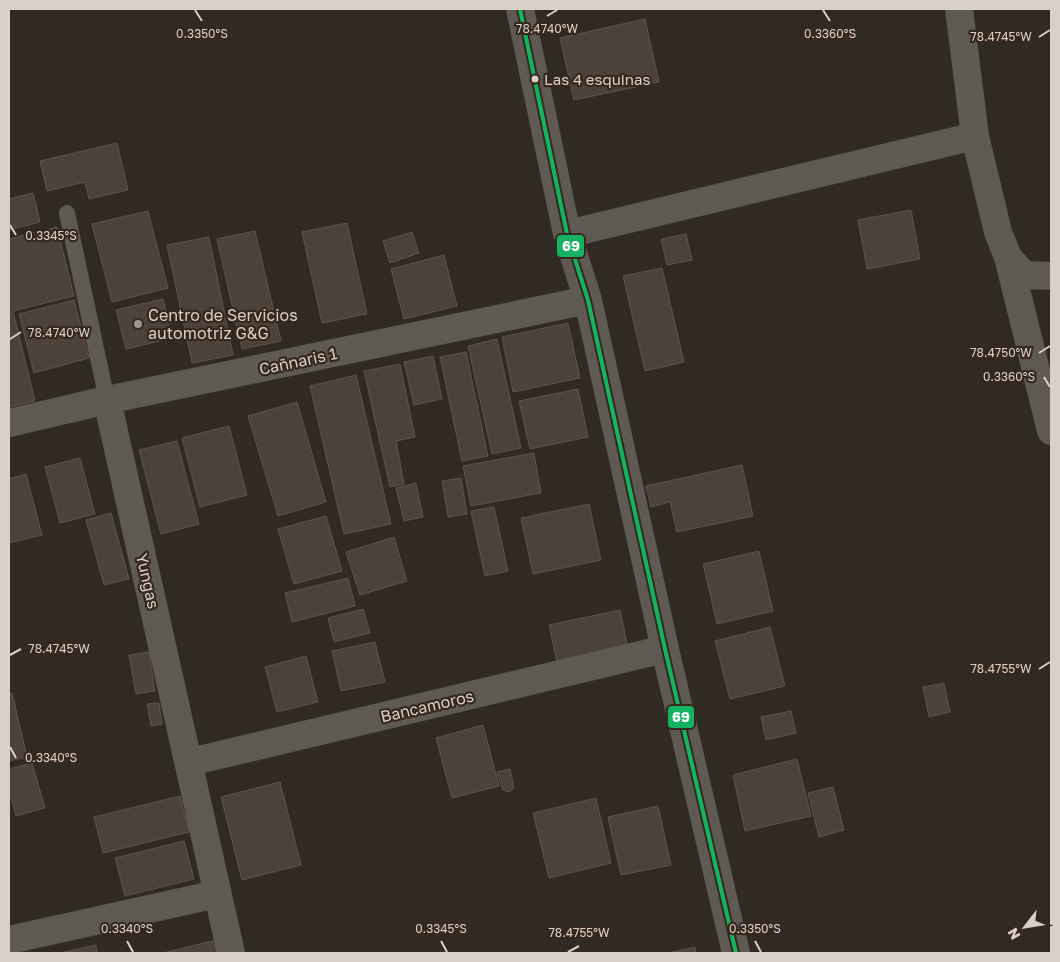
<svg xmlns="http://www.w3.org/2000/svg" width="1060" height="962" font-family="'Golos Text',sans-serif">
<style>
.building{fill:#4d423a;stroke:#5b544e}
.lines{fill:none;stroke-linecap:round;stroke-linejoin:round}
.lane{stroke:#5e5953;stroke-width:16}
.street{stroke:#5e5953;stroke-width:28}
.bus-1-casing{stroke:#37281d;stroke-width:8}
.bus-1{stroke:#13b361;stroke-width:4}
.ticks{fill:none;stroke:#dad0c9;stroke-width:2}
.bus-dot{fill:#dad0c9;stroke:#37281d;stroke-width:2}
.poi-dot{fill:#9f968f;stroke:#37281d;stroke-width:2}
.labels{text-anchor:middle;stroke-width:4.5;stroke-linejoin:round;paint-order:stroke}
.bus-label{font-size:15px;fill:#dad0c9;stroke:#37281d;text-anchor:start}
.poi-label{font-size:16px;fill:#dad0c9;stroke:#37281d;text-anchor:start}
.street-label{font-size:16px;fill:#dad0c9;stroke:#37281d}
.ticks-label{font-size:12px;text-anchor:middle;fill:#dad0c9;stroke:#37281d;stroke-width:4.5;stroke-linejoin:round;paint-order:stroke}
.line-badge{stroke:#37281d;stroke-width:2}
.badge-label{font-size:14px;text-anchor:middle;font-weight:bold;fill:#fff}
</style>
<rect width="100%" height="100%" fill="#312923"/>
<path class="building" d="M645,19L659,82L574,100L560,38Z
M117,143L128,190L89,199L85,182L47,191L40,161Z
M33,193L40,222L9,230V199Z
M911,210L920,259L867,269L858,220Z
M148,211L168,288L112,302L92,224Z
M347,223L367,314L322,323L302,232Z
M57,227L74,296L13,311L35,401L9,407V239Z
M255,231L281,341L242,349L217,239Z
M412,232L419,253L390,263L383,241Z
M686,234L692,260L667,265L661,239Z
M209,237L233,355L192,363L167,245Z
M444,255L457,306L404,319L391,269Z
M662,268L684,362L645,371L623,276Z
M163,299L172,338L126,349L116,310Z
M74,300L89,358L34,373L19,314Z
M568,323L580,378L513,392L502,337Z
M497,339L521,448L492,454L468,346Z
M466,352L488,456L462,461L440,357Z
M433,356L442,399L414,405L404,362Z
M400,364L415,437L396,441L404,484L390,487L364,371Z
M356,375L391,524L344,534L310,386Z
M578,389L588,437L530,449L519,401Z
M297,402L326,502L278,516L248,416Z
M229,426L247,495L200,507L182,438Z
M177,441L199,524L161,534L139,450Z
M534,453L541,493L471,506L463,466Z
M80,458L95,514L60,523L45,467Z
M742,465L753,516L677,532L670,502L651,507L646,486Z
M26,474L42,535L9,543V479Z
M461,478L467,514L448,517L442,481Z
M416,483L423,517L404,521L396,488Z
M589,504L601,560L533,574L521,518Z
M494,507L508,571L485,576L471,511Z
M111,513L129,579L104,585L86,520Z
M326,516L342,571L294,584L278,529Z
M394,537L407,581L360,595L346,552Z
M759,551L773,611L717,624L703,564Z
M348,578L355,606L292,622L285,593Z
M363,609L370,633L334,642L328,618Z
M620,610L628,648L557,662L549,625Z
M770,627L785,686L730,699L715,641Z
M375,642L385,682L341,691L332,651Z
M149,652L155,691L136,694L129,655Z
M306,656L318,702L277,712L265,667Z
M944,683L950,712L929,717L923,687Z
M12,693L27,757L9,761V694Z
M159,703L162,724L151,726L147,704Z
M791,711L796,733L766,740L761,717Z
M483,725L499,786L452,798L436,738Z
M797,759L811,816L745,831L733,775Z
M32,763L45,808L16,816L9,790V769Z
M510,769L514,788L509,792L503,790L497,772Z
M280,782L301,865L242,880L221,797Z
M833,787L844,830L819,837L808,793Z
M180,796L189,832L103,853L94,817Z
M596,798L611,863L549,878L533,813Z
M658,806L671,865L621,875L608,817Z
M184,841L194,879L125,896L115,858Z
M216,940L219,953H163Z
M96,945L97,953H60Z
M695,947L696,953H668Z"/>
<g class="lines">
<path class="lane" d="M67,213L107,400"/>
<path class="street" d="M520,9L567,234L588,300L665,649L736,953
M959,9L975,136L998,232L1008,257L1024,275L1051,276
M567,234L975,136
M1008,257L1051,431
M107,400L231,953
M9,423L107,400L588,300
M190,762L665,649
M9,940L217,894"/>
<g class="bus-1-casing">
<path id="bus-1" d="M520,9L567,234L588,300L665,649L736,953"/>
</g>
<use href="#bus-1" class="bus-1"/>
</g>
<path class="ticks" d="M195,10L202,21M823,10L830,21M547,16L557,10M1039,37L1050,30M10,225L16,235M10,339L21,332M1039,353L1050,346M1044,377L1050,387M10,655L21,649M1039,669L1050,662M10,747L16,758M127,941L133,952M441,941L447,952M755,941L761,952M568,952L579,946"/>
<circle class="bus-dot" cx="535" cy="79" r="4.5"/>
<circle class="poi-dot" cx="138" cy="324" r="5"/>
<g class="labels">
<g class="bus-label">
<text x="544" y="85">Las 4 esquinas</text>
</g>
<g class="poi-label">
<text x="148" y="321">Centro de Servicios<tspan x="148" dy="18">automotriz G&amp;G</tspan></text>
</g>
<g class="street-label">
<text transform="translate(298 361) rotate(-12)" y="6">Cañnaris 1</text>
<text transform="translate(148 581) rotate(77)" y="6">Yungas</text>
<text transform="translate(427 706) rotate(-13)" y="6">Bancamoros</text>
</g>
</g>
<g class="ticks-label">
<text x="547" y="33">78.4740°W</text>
<text x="202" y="38">0.3350°S</text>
<text x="830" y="38">0.3360°S</text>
<text x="1001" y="41">78.4745°W</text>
<text x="51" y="240">0.3345°S</text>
<text x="59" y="337">78.4740°W</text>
<text x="1001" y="357">78.4750°W</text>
<text x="1009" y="381">0.3360°S</text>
<text x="59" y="653">78.4745°W</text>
<text x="1001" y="673">78.4755°W</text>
<text x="51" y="762">0.3340°S</text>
<text x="127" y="933">0.3340°S</text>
<text x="441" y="933">0.3345°S</text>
<text x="755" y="933">0.3350°S</text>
<text x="579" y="937">78.4755°W</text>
</g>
<g class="line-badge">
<rect x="556" y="234" width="29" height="24" rx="5" fill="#13b361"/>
<rect x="667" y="705" width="28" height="24" rx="5" fill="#13b361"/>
</g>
<g class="badge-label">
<text x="571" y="251">69</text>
<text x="681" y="722">69</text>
</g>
<rect width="1060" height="962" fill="none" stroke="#dad0c9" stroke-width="20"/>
<g transform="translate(1025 927) rotate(239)" stroke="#37281d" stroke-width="4" paint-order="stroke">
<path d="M0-4L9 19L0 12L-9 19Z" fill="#dad0c9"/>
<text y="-8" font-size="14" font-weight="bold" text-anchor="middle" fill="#dad0c9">N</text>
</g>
</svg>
